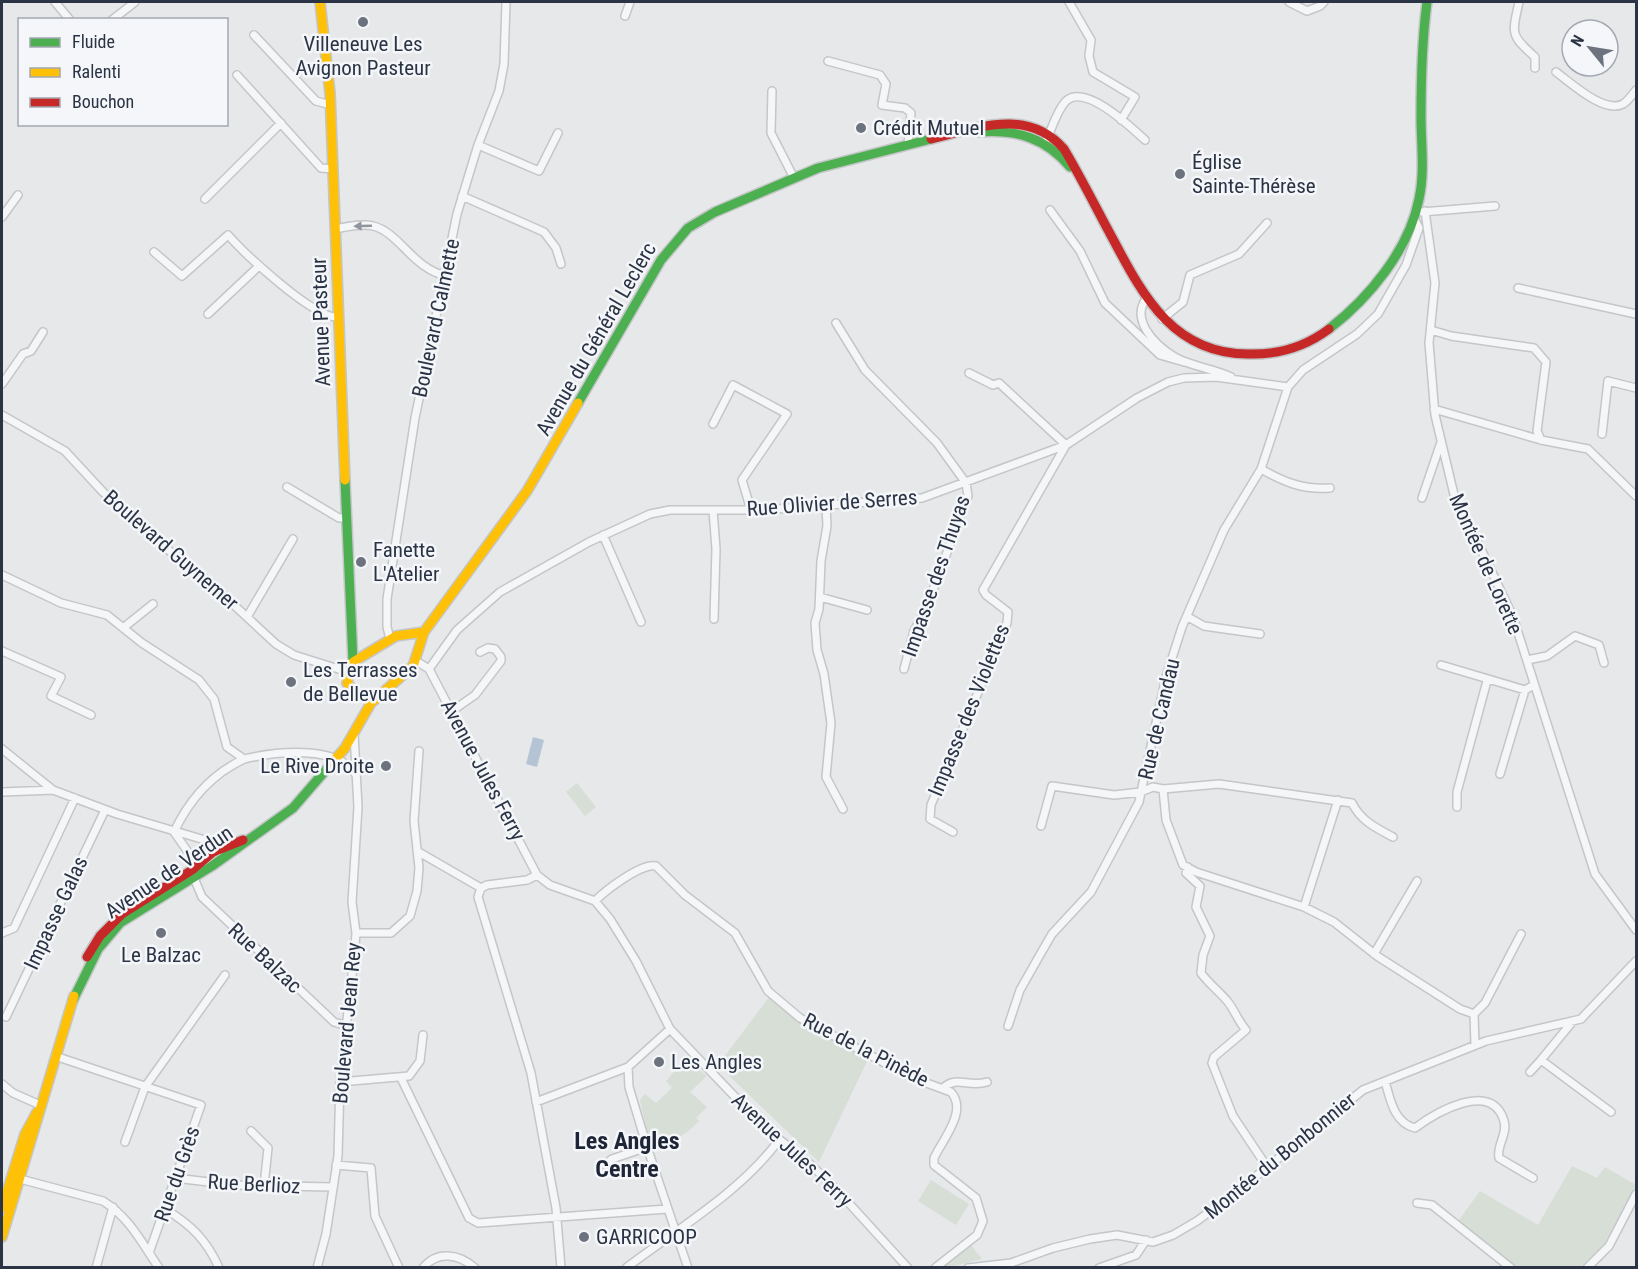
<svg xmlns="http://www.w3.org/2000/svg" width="1638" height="1269" font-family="'Roboto Condensed',sans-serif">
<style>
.green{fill:#d6ded6}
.water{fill:#b4c4d5}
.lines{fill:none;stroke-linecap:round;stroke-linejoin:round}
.street-casing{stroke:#c4c6c8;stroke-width:10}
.fast-casing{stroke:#c4c6c8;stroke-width:12}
.slow-casing{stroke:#c4c6c8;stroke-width:12}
.jam-casing{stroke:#c4c6c8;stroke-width:12}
.street{stroke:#f5f6f7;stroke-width:7}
.fast{stroke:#4caf50;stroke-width:9}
.slow{stroke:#ffc107;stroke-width:9}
.jam{stroke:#c62828;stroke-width:9}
.oneway{fill:#90959e}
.poi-dot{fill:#6c737f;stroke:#f4f6f9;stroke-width:2}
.labels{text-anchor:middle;stroke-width:5;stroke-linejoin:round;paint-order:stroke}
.poi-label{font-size:21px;fill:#2b3445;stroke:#f4f6f9;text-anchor:start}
.street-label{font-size:21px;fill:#2b3445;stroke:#f4f6f9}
.quarter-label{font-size:24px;font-weight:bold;fill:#1d2536;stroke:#f4f6f9}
</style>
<rect width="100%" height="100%" fill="#e6e8ea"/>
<path class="green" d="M577,783L596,807L585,816L566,792Z
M770,996L809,1028L870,1055L819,1162L718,1065Z
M678,1067L699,1070L707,1076L690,1092L707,1107L696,1118L699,1121C684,1136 672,1144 650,1145L640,1100L645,1094L656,1103L672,1088L666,1081Z
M1572,1166L1597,1178L1605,1167L1636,1185L1603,1246L1581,1266L1516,1267L1456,1224L1480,1191L1538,1225Z
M931,1180L969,1204L956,1225L918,1201Z
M971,1245L982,1259C967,1261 957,1268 942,1267Z"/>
<path class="water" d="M533,737L544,740L537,767L526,764Z"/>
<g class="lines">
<g class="street-casing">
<path id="street" d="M55,2L70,20
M1069,2L1091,40L1089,56L1093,72L1135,97L1121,120
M1289,2L1307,11L1320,6L1324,2
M1519,2C1512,34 1510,35 1535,57V68
M625,16L630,2
M112,20L135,2
M254,35L316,101L331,105
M828,61L880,75L886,84L882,105L905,108L911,113L908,144
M1556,72C1571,83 1604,114 1623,104C1628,101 1633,94 1636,90
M237,75L321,168L333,169
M772,91L771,133L794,178
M1047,139C1052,128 1057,110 1066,101C1085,83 1131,127 1145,140
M478,145L539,171L558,133
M462,196L544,232L556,248L561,264
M205,199L281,123
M1050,210L1080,251L1105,303L1160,355L1184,362
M1425,211L1435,283L1429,343L1435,415L1457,507L1479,545L1513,617L1595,874L1636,930
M1422,212L1495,206
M2,217L18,195
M335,229C346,227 362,223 373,226C399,232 412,268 446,276
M154,252L182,276L228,235C245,254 314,319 338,317
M1518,288L1636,314
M1146,299C1128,323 1164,355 1186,362C1201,368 1217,370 1231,377
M208,314L258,267
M1162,319L1183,302L1190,275L1239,254L1267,223
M836,323L865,370L937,443L966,483L968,496L927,606L914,631L904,669
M1431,330L1451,336L1534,348L1546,362L1537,431L1541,440
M2,384L23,354L31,351L43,332
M1288,387L1261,469L1224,530L1182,627L1166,677L1141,792L1153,787L1163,789L1166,820L1183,865L1196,872L1304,907L1334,922L1377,956L1460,1009L1474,1014L1475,1045
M1434,409L1541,440L1588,449L1636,496
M2,415L65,451L103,492L157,541L210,583L276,644L294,655L348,672
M713,424L733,385L787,414L742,480L751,510
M1602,434L1608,381L1636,388
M1261,469C1284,482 1303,490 1330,488
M287,487L339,518H345
M1422,498L1441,442
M826,506L827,526L821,561L819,609L815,623L817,650L824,674L831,723L826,777L843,809
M713,510L716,549L714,619
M603,535L641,622
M2,575L61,603L107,615L142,643L199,680L214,699L227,747L244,759C274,752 338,744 356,775
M820,597L867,610
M247,617L293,539
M1188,617L1204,626L1260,634
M123,628L153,604
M390,639L387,627V599L415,418L457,214L478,145L499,91L504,64L506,2
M2,651L61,677L51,696L91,715
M1527,660L1547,656L1575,636L1599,645L1604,663
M416,661L429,669L537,875L550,885L595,901L610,919L636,961L670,1029L764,1127L811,1165L836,1189L908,1268
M1441,665L1525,690L1534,685
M429,669L457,630L500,592L589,542L650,514L670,510H763L922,498L1066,445L1137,398L1168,382L1184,378L1216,377L1288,387L1303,370L1357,334L1378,314L1406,265L1419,228L1414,218
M452,711L475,695L501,661V657L495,649L488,648L480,652
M2,749L53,790L117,814L215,843L220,852
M1500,774L1525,690
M1163,789L1219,784L1352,803C1361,821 1376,828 1393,837
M2,792L53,790
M1457,807V792L1487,681
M174,832L195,862L194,878L202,897L334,1022L347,1026
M174,832C189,800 212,774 244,759
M953,832L930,819L931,805L1007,623L1008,612L986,595L983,590L1066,445L999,383L993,385L969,373
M417,851L481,888
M1188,867L1186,873L1200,886L1196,907L1210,936L1203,955L1201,973C1209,984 1220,992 1228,1002C1235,1011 1238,1021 1246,1030L1214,1057L1212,1063L1233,1116L1267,1167
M537,875L527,880L487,885L481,888L478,897L531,1073L556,1208L561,1268
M595,901C606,890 641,863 656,866L685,895L735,933L768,991L800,1018L913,1078L951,1092C968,1111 943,1139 934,1158V1165L976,1198L983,1221L977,1235L935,1268
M1304,907L1338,800
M2,933L14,928L75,798
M356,933H391L410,916L417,891L419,868L414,821L419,751
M1374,954L1417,881
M1474,1014L1485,1003L1521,934
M6,1017L105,810
M1573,1021L1541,1060L1611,1112
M1008,1026L1020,990L1041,953L1052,934L1091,892L1139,802L1141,792L1114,795L1052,786L1041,826
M55,1056L201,1105L149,1253
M628,1067L629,1087L647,1147L688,1268
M1530,1072L1541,1060
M401,1078L469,1218L478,1223L667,1209
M1385,1081C1390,1099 1394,1123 1415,1128C1435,1113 1492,1079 1504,1121C1508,1134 1496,1146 1499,1158L1533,1178
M340,1082L409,1076L420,1061L423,1035
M2,1084L13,1093L40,1105
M943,1088C957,1075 968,1088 987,1082
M536,1102L628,1067L670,1029
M251,1131L268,1148L264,1186
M125,1142L145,1087L225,975
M336,1165L371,1168L375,1216L399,1268
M605,1165L612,1159L647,1147
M175,1178L234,1185L333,1187
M20,1179L103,1201C129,1217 142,1243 159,1268
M1417,1203L1432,1205L1511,1268
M165,1209C190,1224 207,1240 219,1268
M96,1268L113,1207
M317,1268L326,1234L338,1156L340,1082L354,958L356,933L352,902L358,807L354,734
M423,1268C437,1250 459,1254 475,1268
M626,1268C676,1230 742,1191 779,1140
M968,1268L1011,1263L1053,1248L1090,1239L1117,1235L1153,1242L1173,1235L1197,1221L1244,1186L1363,1090L1486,1041L1581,1019L1636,961
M1099,1268L1136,1255L1146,1240
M1587,1268L1609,1246L1636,1194"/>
</g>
<g class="fast-casing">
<path id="fast" d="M979,132C1016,129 1046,138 1070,167
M1329,329C1369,298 1409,250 1419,199C1425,172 1421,144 1421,117C1421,78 1422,40 1427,2
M578,403L661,260L688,228L715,212L818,168L931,139
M345,480L353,662
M73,1000L98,949L120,923L212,866L293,808L331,764"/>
</g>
<g class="slow-casing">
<path id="slow" d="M320,2L330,93L345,480
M376,697L358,696L347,683L353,662L396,636L424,632L527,491L578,403
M331,764L345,748L371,703L413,666L424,632
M2,1208L25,1134L37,1112
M2,1237L74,996"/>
</g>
<g class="jam-casing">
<path id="jam" d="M931,139C977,128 1027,107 1064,149C1082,179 1097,210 1114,241C1144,298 1175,354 1248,354C1277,355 1305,347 1329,329
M87,957L100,936L122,914L192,870L213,852L243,840"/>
</g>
<use href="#street" class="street"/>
<use href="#fast" class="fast"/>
<use href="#slow" class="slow"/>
<use href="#jam" class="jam"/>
</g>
<defs><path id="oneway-solid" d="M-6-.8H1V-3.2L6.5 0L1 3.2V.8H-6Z" transform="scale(1.5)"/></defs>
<use class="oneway" href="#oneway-solid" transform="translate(363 226) rotate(178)"/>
<g class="poi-dot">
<circle cx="363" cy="22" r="6"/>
<circle cx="861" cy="128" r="6"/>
<circle cx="1180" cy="174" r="6"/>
<circle cx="361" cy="562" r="6"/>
<circle cx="291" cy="682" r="6"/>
<circle cx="386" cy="766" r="6"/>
<circle cx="161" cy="933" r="6"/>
<circle cx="659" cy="1062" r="6"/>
<circle cx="584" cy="1237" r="6"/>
</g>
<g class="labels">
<g class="poi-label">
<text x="363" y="51" text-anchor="middle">Villeneuve Les<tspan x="363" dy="24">Avignon Pasteur</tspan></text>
<text x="873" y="135">Crédit Mutuel</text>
<text x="1192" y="169">Église<tspan x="1192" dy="24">Sainte-Thérèse</tspan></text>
<text x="373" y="557">Fanette<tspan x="373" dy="24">L'Atelier</tspan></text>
<text x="303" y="677">Les Terrasses<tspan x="303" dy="24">de Bellevue</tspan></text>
<text x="374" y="773" text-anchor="end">Le Rive Droite</text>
<text x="161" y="962" text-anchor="middle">Le Balzac</text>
<text x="671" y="1069">Les Angles</text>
<text x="596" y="1244">GARRICOOP</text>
</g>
<g class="street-label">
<text transform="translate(436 318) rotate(-78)" y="7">Boulevard Calmette</text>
<text transform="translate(321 322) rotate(-92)" y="7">Avenue Pasteur</text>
<text transform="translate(596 339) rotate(-60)" y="7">Avenue du Général Leclerc</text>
<text transform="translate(832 503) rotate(-4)" y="7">Rue Olivier de Serres</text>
<text transform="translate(171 550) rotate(41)" y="7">Boulevard Guynemer</text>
<text transform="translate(1486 564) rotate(66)" y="7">Montée de Lorette</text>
<text transform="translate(936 576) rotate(-71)" y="7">Impasse des Thuyas</text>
<text transform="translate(969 710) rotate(-68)" y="7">Impasse des Violettes</text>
<text transform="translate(1159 719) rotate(-77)" y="7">Rue de Candau</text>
<text transform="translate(483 770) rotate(62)" y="7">Avenue Jules Ferry</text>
<text transform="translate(169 872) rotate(-34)" y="7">Avenue de Verdun</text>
<text transform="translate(56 913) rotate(-65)" y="7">Impasse Galas</text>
<text transform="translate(265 958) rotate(43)" y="7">Rue Balzac</text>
<text transform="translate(347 1023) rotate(-85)" y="7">Boulevard Jean Rey</text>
<text transform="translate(866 1050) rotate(27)" y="7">Rue de la Pinède</text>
<text transform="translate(792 1150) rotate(43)" y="7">Avenue Jules Ferry</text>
<text transform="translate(1280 1156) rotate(-39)" y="7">Montée du Bonbonnier</text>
<text transform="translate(177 1174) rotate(-71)" y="7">Rue du Grès</text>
<text transform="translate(254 1184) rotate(3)" y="7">Rue Berlioz</text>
</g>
<g class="quarter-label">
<text x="627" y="1149">Les Angles<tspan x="627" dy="28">Centre</tspan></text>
</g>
</g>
<rect width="1638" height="1269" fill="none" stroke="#2b3445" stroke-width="6"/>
<rect x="18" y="18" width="210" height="108" fill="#f4f6f9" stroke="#a4a8b1" stroke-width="1.5"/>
<rect x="30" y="38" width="30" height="9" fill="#4caf50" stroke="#a4a8b1" stroke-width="1.5"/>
<text x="72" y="48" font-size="18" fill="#2b3445">Fluide</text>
<rect x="30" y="68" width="30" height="9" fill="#ffc107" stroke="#a4a8b1" stroke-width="1.5"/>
<text x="72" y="78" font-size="18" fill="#2b3445">Ralenti</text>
<rect x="30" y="98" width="30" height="9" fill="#c62828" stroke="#a4a8b1" stroke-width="1.5"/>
<text x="72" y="108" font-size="18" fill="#2b3445">Bouchon</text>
<g transform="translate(1590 48) rotate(300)"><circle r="28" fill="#f4f6f9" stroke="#a4a8b1" stroke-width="1.5"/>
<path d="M0-4.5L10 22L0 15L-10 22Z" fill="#6c737f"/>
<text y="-9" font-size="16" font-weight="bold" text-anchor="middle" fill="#2b3445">N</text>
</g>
</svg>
